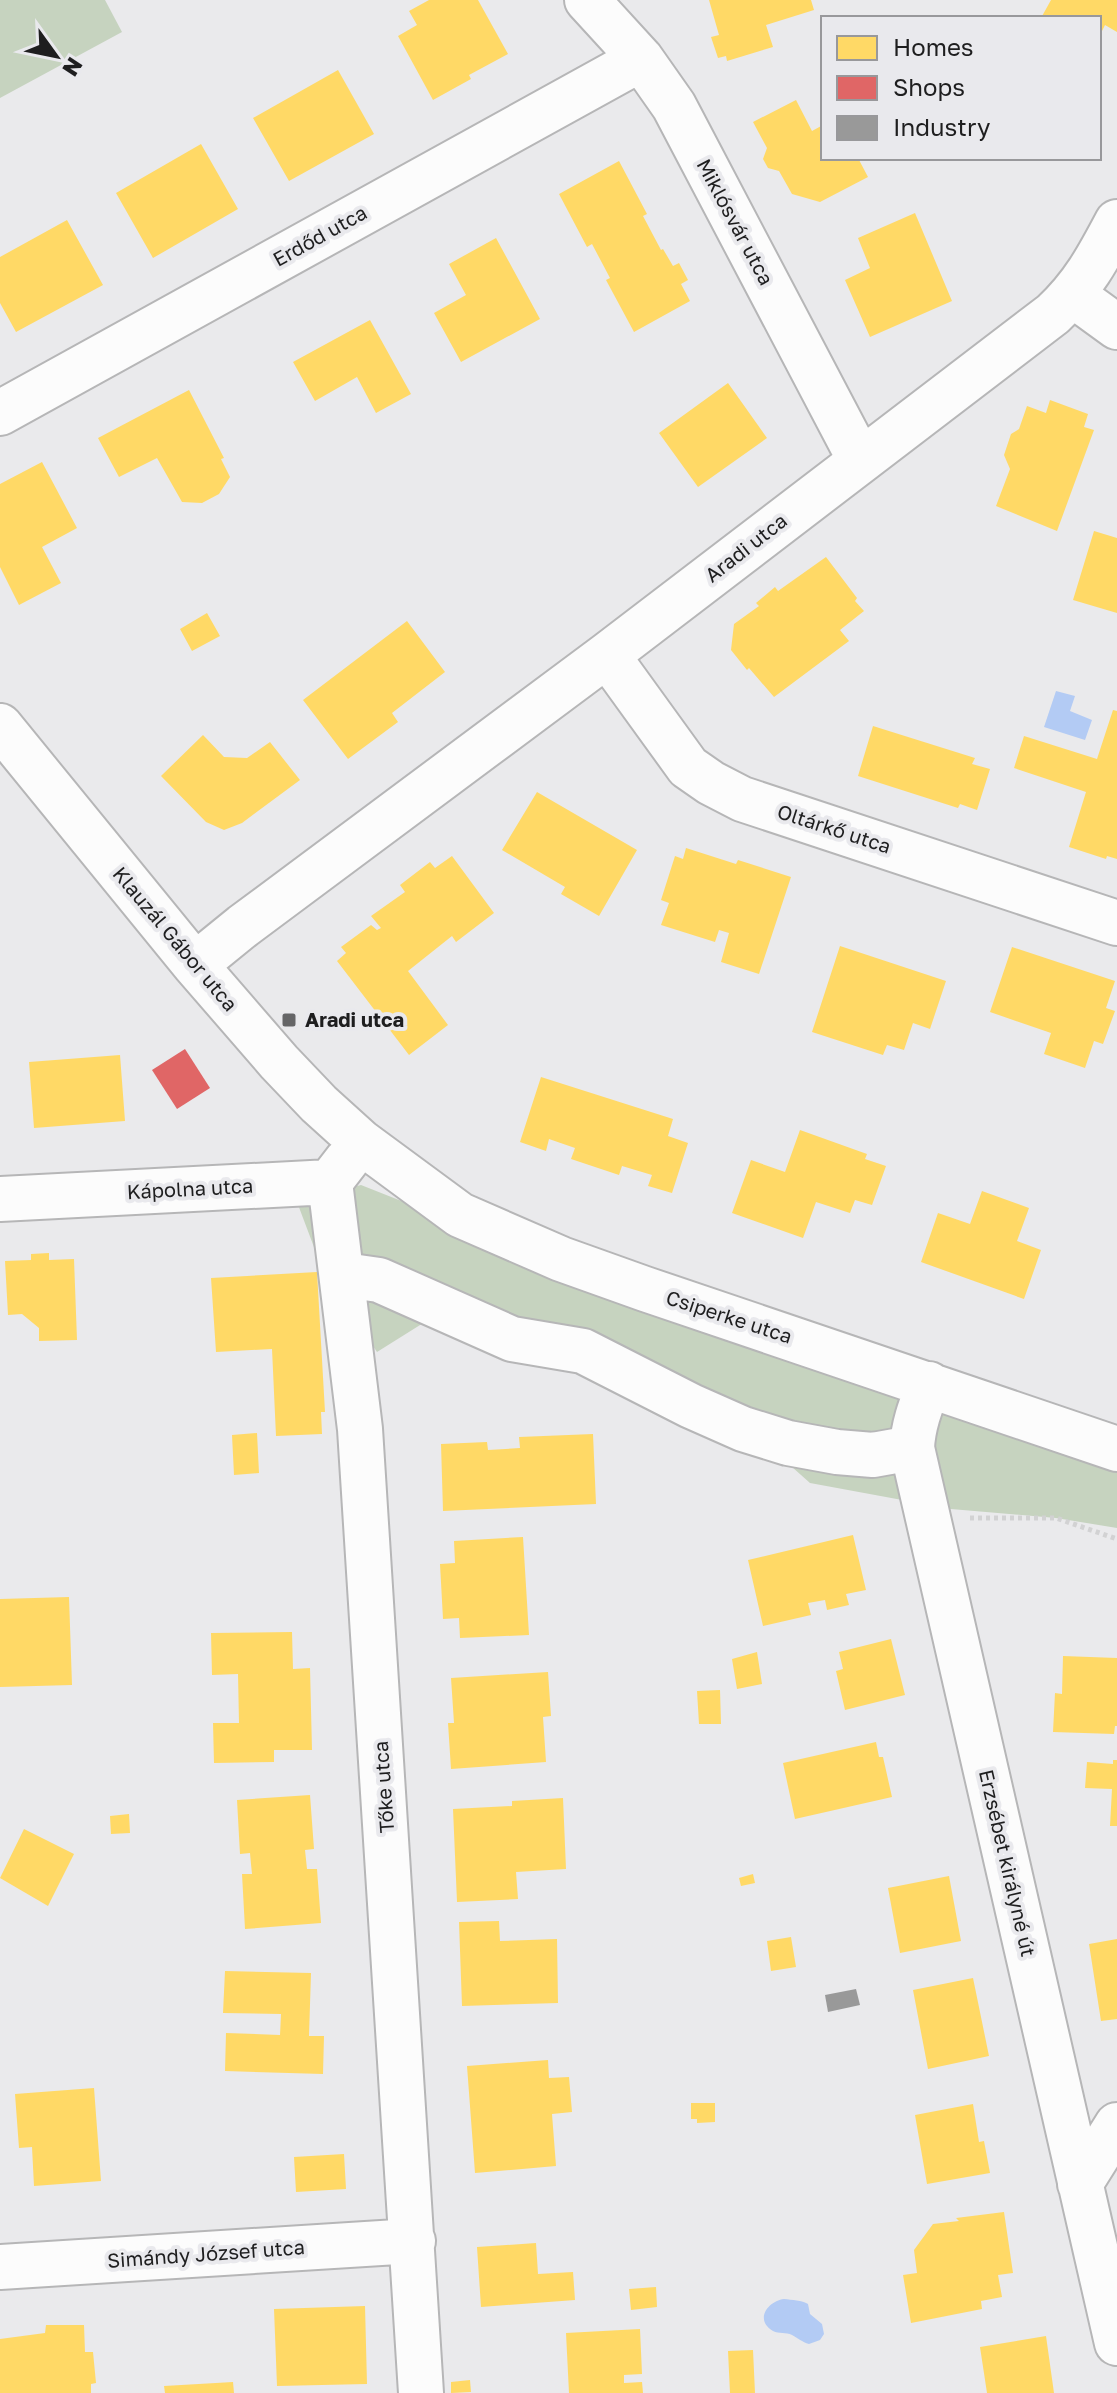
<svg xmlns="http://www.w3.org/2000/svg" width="1117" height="2393" font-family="'Golos Text',sans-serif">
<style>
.green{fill:#c6d3bf}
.water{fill:#b3cbf4}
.homes{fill:#ffd966}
.shops{fill:#e06666}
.industry{fill:#999}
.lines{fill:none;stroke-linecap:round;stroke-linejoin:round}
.minor-casing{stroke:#b6b6b7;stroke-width:48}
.path{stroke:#d2d2d3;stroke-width:5;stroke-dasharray:4 4;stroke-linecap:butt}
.minor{stroke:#fcfcfc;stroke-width:44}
.poi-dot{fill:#656567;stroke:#e9e9ed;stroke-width:3}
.labels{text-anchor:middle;stroke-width:8;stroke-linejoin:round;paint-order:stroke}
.street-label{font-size:20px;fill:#1e1e1f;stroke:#e9e9ed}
.poi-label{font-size:20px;font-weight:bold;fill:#1e1e1f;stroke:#e9e9ed;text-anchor:start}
</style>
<rect width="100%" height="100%" fill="#eaeaec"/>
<path class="green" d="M0,0H105L122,32L0,98Z
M361,1185L558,1263L1117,1457V1528L1056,1518L951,1509L810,1483L701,1386L460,1300L377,1352L323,1271L297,1202Z"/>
<path class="water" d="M1056,691L1075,696L1070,711L1092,720L1085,740L1044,727Z
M784,2299C792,2300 802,2300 808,2304L810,2314L822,2324L824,2334L820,2340L809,2344C802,2342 798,2338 792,2335C786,2332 779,2334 773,2331C754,2320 768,2301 784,2299Z"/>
<path class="homes" d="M429,0H478L508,54L469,75L471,79L433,100L398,36L417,25L409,11Z
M709,0H811L814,10L766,25L773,47L727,61L726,56L718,58L711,37L719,35Z
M1051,0H1117V32L1105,25L1099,37V18H1041Z
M338,70L374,134L289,181L253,118Z
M796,100L812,131L823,125V158H858L868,177L820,202L792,194L779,171L768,168L763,159L767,148L753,122Z
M201,144L238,209L153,258L116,193Z
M619,161L647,214L643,216L661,250L663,249L673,266L679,263L688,280L681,284L690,301L634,332L606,280L610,278L592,244L587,247L559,194Z
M915,213L952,301L870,337L845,280L870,268L858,238Z
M67,220L103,285L16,332L0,303V257Z
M496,238L540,319L461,362L434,313L466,295L449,264Z
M370,320L411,394L376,413L357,377L315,401L293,362Z
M728,383L767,438L698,487L659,433Z
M189,390L224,458L221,459L230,477L219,494L202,503L182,502L157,458L119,477L98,438Z
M1050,400L1088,414L1084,427L1094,430L1057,531L996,506L1010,469L1004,455L1011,434L1019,429L1027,406L1046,413Z
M42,462L77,528L42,547L61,583L19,605L0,567V484Z
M1094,531L1117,538V613L1073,600Z
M826,557L857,598L855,601L864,611L840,630L849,641L774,697L749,668L747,670L731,650L734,624L759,606L756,603L775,587L778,591Z
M207,613L220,636L192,651L180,629Z
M407,621L445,672L392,713L398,722L348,759L303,700Z
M1113,710L1117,711V859L1107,856L1106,859L1069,847L1086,792L1014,768L1024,736L1097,759Z
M873,726L975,758L972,764L990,769L977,810L960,804L958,808L858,776Z
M203,735L224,757L247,758L270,742L300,780L242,823L224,830L206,822L161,776Z
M537,792L637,850L599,916L561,894L565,887L502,850Z
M686,848L736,864L738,860L791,877L759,974L721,962L729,933L719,930L715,942L661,925L669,903L661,900L675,856L683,859Z
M452,856L494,913L456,942L452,936L408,971L448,1025L409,1055L337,961L346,953L341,947L371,925L377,930L381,928L371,916L405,892L400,885L430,862L435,868Z
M840,946L946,981L930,1029L913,1023L904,1050L887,1045L883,1055L812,1032Z
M1012,947L1115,981L1106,1008L1115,1011L1103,1044L1094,1041L1085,1068L1044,1054L1051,1033L990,1012Z
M120,1055L125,1121L34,1128L29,1062Z
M541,1077L673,1119L668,1136L688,1143L672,1193L648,1186L652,1175L622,1166L619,1175L571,1159L575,1148L549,1139L546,1151L520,1142Z
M800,1130L867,1154L865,1159L886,1166L872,1205L855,1200L850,1213L816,1202L803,1238L732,1213L751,1160L785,1172Z
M982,1191L1029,1208L1017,1241L1041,1250L1024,1299L921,1262L938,1213L970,1224Z
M49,1253V1260L74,1259L77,1340L39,1341V1328L22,1314L8,1315L5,1261L31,1260V1254Z
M317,1272L325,1412H321L322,1434L276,1436L272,1349L216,1352L211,1278Z
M257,1433L259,1473L234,1475L232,1435Z
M593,1434L596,1504L443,1511L441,1444L487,1442L488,1450L520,1448L519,1437Z
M853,1535L866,1590L846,1594L849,1605L827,1610L825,1600L808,1603L811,1615L763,1626L748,1560Z
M523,1537L529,1635L460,1638L459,1618L443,1619L440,1564L455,1563L454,1541Z
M69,1597L72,1685L0,1687V1599Z
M292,1632L293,1669L310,1668L312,1750H274V1762L214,1763L213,1723H239L238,1674L212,1675L211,1633Z
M891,1639L905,1695L845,1710L836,1671L843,1669L839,1652Z
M757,1652L762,1684L737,1689L732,1659Z
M1063,1656L1117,1658V1726H1115L1114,1734L1053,1732L1055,1693L1062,1694Z
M548,1672L551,1716L543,1717L546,1762L451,1769L448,1723H454L451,1678Z
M720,1690L721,1724H699L697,1691Z
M876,1742L879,1757H883L892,1797L795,1819L783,1763Z
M1113,1760H1117V1826H1110L1112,1789L1085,1788L1087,1762L1113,1764Z
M310,1795L314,1849L305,1850L307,1869H317L321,1923L245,1929L242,1874H252L251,1864L250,1853L240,1854L237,1800Z
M563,1798L566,1869L516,1872L518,1899L457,1902L453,1809L512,1806V1801Z
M129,1814L130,1833L111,1834L110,1816Z
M24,1829L74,1854L48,1906L0,1878Z
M753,1874L755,1883L741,1886L739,1878Z
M949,1876L961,1941L900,1953L888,1888Z
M499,1921L500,1941L557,1939L558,2003L462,2006L459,1922Z
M791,1937L796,1967L771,1971L767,1941Z
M1117,1939V2019L1101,2021L1089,1944Z
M225,1971L311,1973L309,2036H324L323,2074L225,2071L226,2033L280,2035L281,2014L223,2013Z
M973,1978L989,2056L928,2069L913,1990Z
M548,2060L549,2078L569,2077L572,2112L552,2114L556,2166L475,2173L467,2066Z
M94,2088L101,2181L34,2186L32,2147L19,2148L15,2094Z
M691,2103H715V2122L697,2123V2119H691Z
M973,2104L979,2142L984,2141L990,2173L927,2184L915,2115Z
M344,2154L346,2189L296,2192L294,2157Z
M1004,2212L1013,2273L998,2275L1002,2297L981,2301L982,2309L911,2323L903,2275L917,2273L914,2250L933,2224L959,2221L956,2218Z
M536,2243L538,2274L573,2272L575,2300L481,2307L477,2247Z
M656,2287L657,2307L631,2310L629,2289Z
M365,2306L367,2384L277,2386L274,2309Z
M46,2325H84L85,2352H93L96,2383L91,2384V2393H0V2339L45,2333Z
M640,2329L642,2374L624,2375V2383L642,2382L643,2393H569L566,2333Z
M1046,2336L1054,2393H987L980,2347Z
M753,2350L755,2393H730L728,2351Z
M470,2380L471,2392L451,2393V2382Z
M233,2382L234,2393H165L164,2386Z"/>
<path class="shops" d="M185,1049L210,1088L177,1109L152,1070Z"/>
<path class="industry" d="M856,1989L860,2005L828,2012L825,1995Z"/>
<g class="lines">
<g class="minor-casing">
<path id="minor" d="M587,0L641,59L674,106L860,460
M1073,295L1117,327
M0,413L641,59
M607,655L688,767L711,783L742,799L1117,923
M0,726L195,965L279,1062L319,1104L361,1142L460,1215L561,1259L645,1289L1117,1449
M195,965L243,926L607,655L1053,314C1083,286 1098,258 1117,222
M330,1182L360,1429L421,2393
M0,1199L330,1182L347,1160
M343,1281L358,1277L379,1280L512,1339L583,1351L691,1406L743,1429L788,1443L837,1452L873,1455L912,1448
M929,1384C921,1405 913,1425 912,1448L1117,2343
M1080,2184L1117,2125
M0,2267L413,2241"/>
</g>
<path class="path" d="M970,1518H1056L1117,1539"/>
<use href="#minor" class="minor"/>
</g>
<rect class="poi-dot" x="281" y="1012" width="16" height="16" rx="4"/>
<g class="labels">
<g class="street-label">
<text transform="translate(735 222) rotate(62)" y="7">Miklósvár utca</text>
<text transform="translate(320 236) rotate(-29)" y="7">Erdőd utca</text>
<text transform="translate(746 548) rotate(-38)" y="7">Aradi utca</text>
<text transform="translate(834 829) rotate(18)" y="7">Oltárkő utca</text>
<text transform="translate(175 939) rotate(50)" y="7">Klauzál Gábor utca</text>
<text transform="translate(190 1189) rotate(-3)" y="7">Kápolna utca</text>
<text transform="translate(729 1317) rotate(18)" y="7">Csiperke utca</text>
<text transform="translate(384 1787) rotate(-94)" y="7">Tőke utca</text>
<text transform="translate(1007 1863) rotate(77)" y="7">Erzsébet királyné út</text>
<text transform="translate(206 2254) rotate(-4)" y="7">Simándy József utca</text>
</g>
<g class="poi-label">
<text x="305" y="1027">Aradi utca</text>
</g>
</g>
<rect x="821" y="16" width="280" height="144" fill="#e9e9ed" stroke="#98989b" stroke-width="2"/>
<rect x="837" y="36" width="40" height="24" fill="#ffd966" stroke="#98989b" stroke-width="2"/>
<text x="893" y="56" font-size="24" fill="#1e1e1f">Homes</text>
<rect x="837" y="76" width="40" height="24" fill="#e06666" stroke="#98989b" stroke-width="2"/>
<text x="893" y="96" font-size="24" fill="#1e1e1f">Shops</text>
<rect x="837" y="116" width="40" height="24" fill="#999999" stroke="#98989b" stroke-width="2"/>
<text x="893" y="136" font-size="24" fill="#1e1e1f">Industry</text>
<g transform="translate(56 56) rotate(123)" stroke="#e9e9ed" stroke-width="6" paint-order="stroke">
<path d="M0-6L14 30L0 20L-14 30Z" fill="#1e1e1f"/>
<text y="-12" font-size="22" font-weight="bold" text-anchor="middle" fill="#1e1e1f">N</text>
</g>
</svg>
